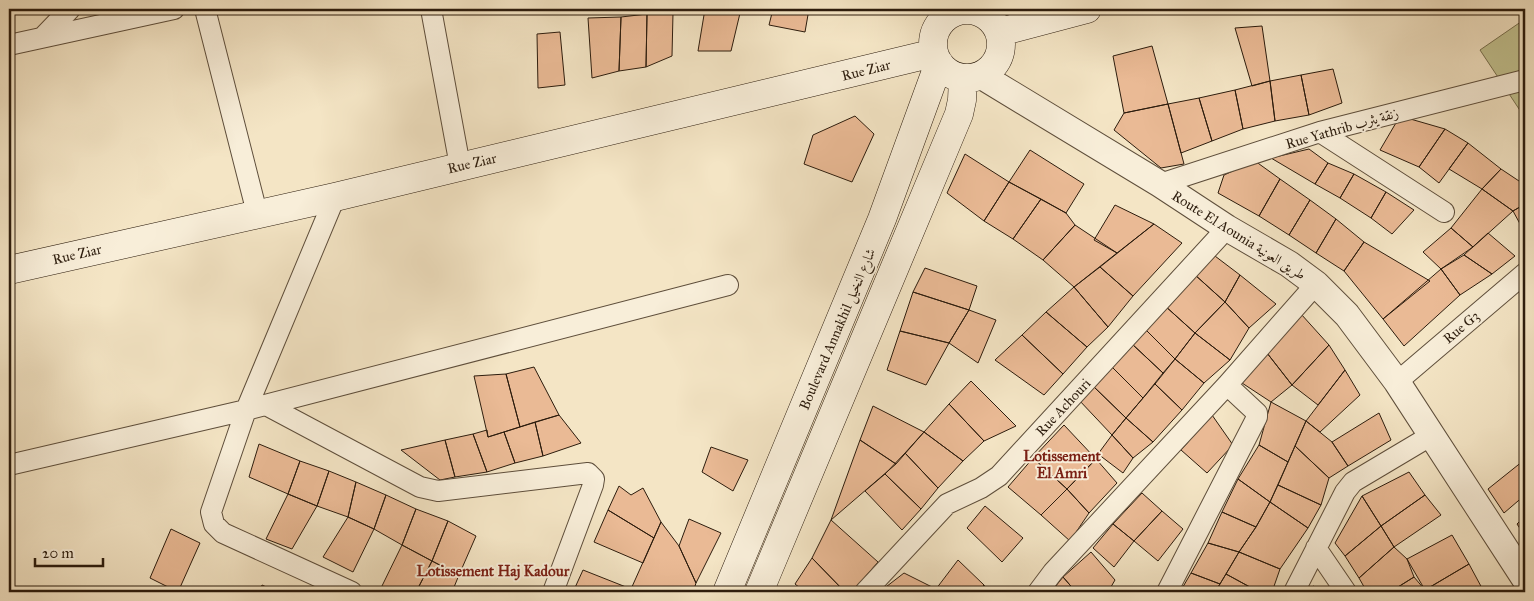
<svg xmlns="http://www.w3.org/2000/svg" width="1534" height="601" font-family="'IM FELL Great Primer',Amiri,serif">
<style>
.pitch{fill:#c2c290;stroke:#776f4e}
.building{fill:#eaba95;stroke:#2c1c0d}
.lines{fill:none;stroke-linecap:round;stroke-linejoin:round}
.minor-casing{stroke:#5e4e3b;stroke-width:22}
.tertiary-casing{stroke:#5e4e3b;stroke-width:28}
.secondary-casing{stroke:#2c1c0d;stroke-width:29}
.minor{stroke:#f8eed9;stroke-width:20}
.tertiary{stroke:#f8eed9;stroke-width:26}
.secondary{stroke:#f8eed9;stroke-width:28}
.labels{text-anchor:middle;stroke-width:4;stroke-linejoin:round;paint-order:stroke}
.street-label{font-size:14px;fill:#2c1c0d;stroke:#f8eed9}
.neighbourhood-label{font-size:15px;font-weight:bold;fill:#7a1f14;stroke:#f8eed9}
</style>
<rect width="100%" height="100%" fill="#f4e5c5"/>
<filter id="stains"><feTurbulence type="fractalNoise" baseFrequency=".004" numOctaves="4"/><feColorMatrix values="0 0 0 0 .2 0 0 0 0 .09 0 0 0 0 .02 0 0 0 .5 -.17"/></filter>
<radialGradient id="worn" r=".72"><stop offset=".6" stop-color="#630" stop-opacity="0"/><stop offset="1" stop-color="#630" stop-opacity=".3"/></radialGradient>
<path class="pitch" d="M1525,19V118L1480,50Z"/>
<path class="building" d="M705,9H741L731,51H698Z
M773,9H809L805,32L769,25Z
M673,13L672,56L646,67L647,14Z
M647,14L646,67L619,71L621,17Z
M621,17L619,71L592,78L588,18Z
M1262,26L1270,81L1252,86L1235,28Z
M560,32L565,85L538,88L537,34Z
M1152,46L1168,104L1124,113L1113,56Z
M1333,69L1342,103L1309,115L1301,75Z
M1301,75L1309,115L1275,121L1270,81Z
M1270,81L1275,121L1243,129L1235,90Z
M1235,90L1243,129L1212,141L1199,98Z
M1199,98L1212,141L1181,153L1168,104Z
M1168,104L1184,164L1161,168L1114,130L1124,113Z
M855,116L874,134L852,182L804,164L813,135Z
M1400,116L1445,129L1419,167L1380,150Z
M1445,129L1468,143L1439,183L1419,167Z
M1468,143L1501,169L1482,189L1449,169Z
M1309,149L1328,163L1315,184L1271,158Z
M1030,150L1084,184L1066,213L1009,182Z
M965,154L1009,182L984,221L947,193Z
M1255,161L1280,179L1259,216L1218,193L1224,175Z
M1328,163L1354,174L1340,198L1315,184Z
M1501,169L1525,185V204L1513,211L1482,189Z
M1354,174L1386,192L1371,218L1340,198Z
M1280,179L1310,200L1289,235L1259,216Z
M1009,182L1041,199L1013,239L984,221Z
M1482,189L1513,211L1473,247L1451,228Z
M1386,192L1414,210L1392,234L1371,218Z
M1041,199L1066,213L1075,225L1043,260L1013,239Z
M1310,200L1336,219L1316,253L1289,235Z
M1525,204V233L1513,211Z
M1115,205L1154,224L1117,253L1094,240Z
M1336,219L1364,242L1344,271L1316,253Z
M1154,224L1182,243L1133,296L1100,267Z
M1075,225L1117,253L1074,287L1043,260Z
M1451,228L1473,247L1441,269L1423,252Z
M1488,233L1515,256L1492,274L1464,255Z
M1364,242L1430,281L1383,319L1344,271Z
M1211,253L1240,275L1225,302L1194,274Z
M1464,255L1492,274L1460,295L1441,269Z
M1100,267L1133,296L1108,327L1074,287Z
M925,268L977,286L969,310L913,292Z
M1441,269L1460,295L1404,346L1383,319Z
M1194,274L1225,302L1195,333L1164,305Z
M1240,275L1276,304L1249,328L1225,302Z
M1074,287L1108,327L1087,347L1046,312Z
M913,292L969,310L949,343L900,331Z
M1225,302L1249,328L1230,360L1195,333Z
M1164,305L1195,333L1175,359L1144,328Z
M969,310L996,320L978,363L949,343Z
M1046,312L1087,347L1063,374L1022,335Z
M1301,314L1329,345L1292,385L1267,353Z
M1144,328L1175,359L1163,373L1131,343Z
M900,331L949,343L926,385L887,370Z
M1195,333L1230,360L1204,383L1175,359Z
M1022,335L1063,374L1044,395L995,360Z
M1131,343L1163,373L1143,398L1109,364Z
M1329,345L1345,370L1318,405L1292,385Z
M1267,353L1292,385L1271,402L1242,383Z
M1175,359L1204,383L1182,410L1155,384Z
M1109,364L1143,398L1126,418L1092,385Z
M534,367L559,415L520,427L506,374Z
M1345,370L1360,395L1320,432L1306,421Z
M506,374L520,427L488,437L474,376Z
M971,381L1016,426L984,441L949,404Z
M1155,384L1182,410L1153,442L1126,418Z
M1092,385L1126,418L1112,435L1078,399Z
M1271,402L1306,421L1288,462L1259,445Z
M949,404L984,441L963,461L924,432Z
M873,406L924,432L896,464L860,440Z
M1379,413L1391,440L1348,466L1332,442Z
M559,415L581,443L543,456L535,422Z
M1212,415L1233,445L1207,473L1181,450Z
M1126,418L1153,442L1133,458L1112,435Z
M1306,421L1332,442L1348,466L1329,478L1295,446Z
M535,422L543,456L515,463L504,432Z
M1064,425L1096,459L1067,489L1033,458Z
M487,430L488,437L504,432L515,463L487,472L473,434Z
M924,432L963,461L938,488L905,453Z
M473,434L487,472L455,477L445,440Z
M1112,435L1133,458L1123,473L1098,454Z
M445,440L455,477L440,480L401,450Z
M860,440L896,464L831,520Z
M259,444L300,461L288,494L249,477Z
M1259,445L1288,462L1270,502L1238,479Z
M1295,446L1329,478L1321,505L1278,485Z
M711,447L748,460L733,491L702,472Z
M905,453L938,488L921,509L885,474Z
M1033,458L1067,489L1041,515L1008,487Z
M1096,459L1117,483L1089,513L1067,489Z
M300,461L329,471L317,506L288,494Z
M1523,461L1525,464V495L1504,513L1488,489Z
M329,471L356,482L348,517L317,506Z
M1409,472L1425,495L1381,526L1362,496Z
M885,474L921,509L902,530L865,491Z
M1238,479L1270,502L1256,527L1222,512Z
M356,482L386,495L374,529L348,517Z
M1278,485L1321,505L1308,528L1270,502Z
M619,486L631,495L643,488L661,522L654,538L608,510Z
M1067,489L1089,513L1070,541L1041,515Z
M1142,493L1162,511L1134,541L1113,524Z
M288,494L317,506L292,549L266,539Z
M386,495L416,509L402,545L374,529Z
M1425,495L1441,515L1394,547L1381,526Z
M1362,496L1381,526L1345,556L1335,543Z
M1270,502L1308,528L1280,569L1239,552L1256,527Z
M985,506L1023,538L1002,562L967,528Z
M416,509L448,521L432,561L402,545Z
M608,510L654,538L643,563L594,542Z
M1162,511L1183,529L1158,561L1134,541Z
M1222,512L1256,527L1239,552L1208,543Z
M1525,516V536L1517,524Z
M348,517L374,529L353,572L323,557Z
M689,519L721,533L696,583L679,546Z
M831,520L878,562L852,592H845L812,558Z
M448,521L476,536L459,575L432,561Z
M661,522L679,546L696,583L693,592H639L631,589Z
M1113,524L1134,541L1114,567L1093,548Z
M1381,526L1394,547L1359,578L1345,556Z
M171,529L200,543L178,592L150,578Z
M1452,535L1469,564L1425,590L1407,559Z
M1208,543L1239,552L1220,584L1191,573Z
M402,545L432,561L416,592H390L381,588Z
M1394,547L1407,559L1414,577L1390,592H1367L1359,578Z
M1091,552L1115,580L1108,592H1076L1063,577Z
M1239,552L1280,569L1272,592H1259L1226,574Z
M812,558L845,592H805L795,584Z
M958,560L984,585L978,592H939L936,589Z
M432,561L459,575L452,592H416Z
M1469,564L1483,590L1479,592H1426L1425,590Z
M583,570L631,589L630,592H573Z
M904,573L936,589L939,592H886L882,590Z
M1191,573L1220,584L1215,592H1180Z
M1226,574L1259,592H1215Z
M1063,577L1076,592H1051Z
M1414,577L1425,590L1423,592H1390Z
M262,585L277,592H259Z
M984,585L989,592H978Z
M1313,586L1330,592H1311Z"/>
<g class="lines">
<g class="minor-casing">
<path id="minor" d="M205,9L257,213
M431,9L460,166
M44,36L70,9
M9,45L174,9
M1320,132L1444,212
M1160,184L1320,132L1525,80
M335,197L246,410L211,512L214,524L223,533L352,592
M1397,382L1525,273
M266,405L420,487L438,491L588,473L594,479L593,485L553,592
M9,465L246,410L728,285
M1316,548L1346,592
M865,592L947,504L981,488L999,476L1227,228
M1038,592L1053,572L1227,385L1316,284
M1167,592L1257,417V413L1227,385
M1294,592L1345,492L1353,482L1432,435"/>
</g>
<g class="tertiary-casing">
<path id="tertiary" d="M980,75L1160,184L1227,228L1289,264L1316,284L1347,315L1397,382L1525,579"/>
</g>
<g class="secondary-casing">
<path id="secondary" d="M933 44a34 34 0 1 1 68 0a34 34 0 1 1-68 0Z
M1000,32L1087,9
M9,270L335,197L934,53
M727,592L882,219L939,63
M759,592L959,114L962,100L963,78"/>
</g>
<use href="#minor" class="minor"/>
<use href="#tertiary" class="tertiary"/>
<use href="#secondary" class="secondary"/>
</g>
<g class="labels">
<g class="street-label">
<text transform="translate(866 70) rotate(-14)" y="5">Rue Ziar</text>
<text transform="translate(1342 128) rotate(-16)" y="5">Rue Yathrib زنقة يثرب</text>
<text transform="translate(472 163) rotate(-13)" y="5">Rue Ziar</text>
<text transform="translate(1239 235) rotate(32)" y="5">Route El Aounia طريق العونية</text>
<text transform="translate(77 254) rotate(-13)" y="5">Rue Ziar</text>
<text transform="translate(1461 327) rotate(-40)" y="5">Rue G3</text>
<text transform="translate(837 329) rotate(-67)" y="5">Boulevard Annakhil شارع النخيل</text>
<text transform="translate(1063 407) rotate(-47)" y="5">Rue Achouri</text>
</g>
<g class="neighbourhood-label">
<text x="1062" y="461">Lotissement<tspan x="1062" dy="17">El Amri</tspan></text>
<text x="493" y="576">Lotissement Haj Kadour</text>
</g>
</g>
<rect width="1534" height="601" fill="none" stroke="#f4e5c5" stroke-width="30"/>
<rect x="10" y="10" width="1514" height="581" fill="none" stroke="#2c1c0d" stroke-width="2.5"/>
<rect x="15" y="15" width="1504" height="571" fill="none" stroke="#2c1c0d"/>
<path d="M35 558v8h68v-8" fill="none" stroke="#2c1c0d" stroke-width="2.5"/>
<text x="42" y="558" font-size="15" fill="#2c1c0d" stroke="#f8eed9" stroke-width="4" paint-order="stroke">20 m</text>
<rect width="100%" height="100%" filter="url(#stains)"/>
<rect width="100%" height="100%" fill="url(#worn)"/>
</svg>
